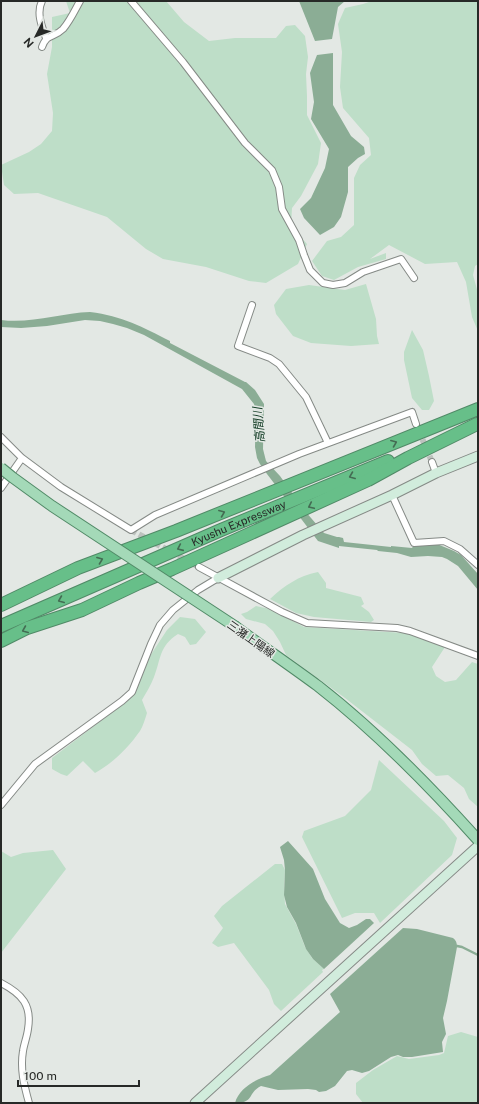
<svg xmlns="http://www.w3.org/2000/svg" width="479" height="1104" font-family="'Public Sans','Noto Sans JP',sans-serif">
<style>
.green{fill:#bedec8}
.water{fill:#8bad95}
.lines{fill:none;stroke-linecap:round;stroke-linejoin:round}
.stream{stroke:#8bad95;stroke-width:2.5}
.street-tunnel{stroke:#bdc2be;stroke-width:6;stroke-dasharray:6 3;stroke-linecap:butt}
.street-casing{stroke:#858a86;stroke-width:8}
.secondary-casing{stroke:#858a86;stroke-width:11}
.primary-casing{stroke:#518a67;stroke-width:12}
.highway-casing{stroke:#518a67;stroke-width:14}
.street{stroke:#fff;stroke-width:6}
.secondary{stroke:#d1ecdc;stroke-width:9}
.primary{stroke:#a4d9b8;stroke-width:10}
.highway{stroke:#67bf89;stroke-width:12}
.primary-bridge-casing{stroke:#518a67;stroke-width:12;stroke-linecap:butt}
.primary-bridge{stroke:#a4d9b8;stroke-width:10}
.oneway{stroke:#446c53}
.labels{text-anchor:middle;stroke-width:3;stroke-linejoin:round;paint-order:stroke}
.street-label{font-size:11px;fill:#272927;stroke:#e3e8e4}
.water-label{font-size:12px;font-style:italic;fill:#0e3921;stroke:#e3e8e4}
</style>
<rect width="100%" height="100%" fill="#e3e8e4"/>
<path class="green" d="M66,1H166L184,22L209,41L235,38H276L286,26L295,25L305,36L308,57L306,74L307,96V115L321,143L318,164L301,196L292,208L291,226L307,244L298,264L266,283L249,281L206,267L163,259L146,249L107,217L38,193L14,194L4,185L1,165L29,152L41,144L52,131L53,113L47,74L52,47V17L70,13Z
M372,1H478V264L475,266L473,275L478,293V331L472,317L466,282L457,262L425,264L389,245L370,259L386,253V259L358,267L334,280L322,276L312,261L327,241L341,237L354,225V178L360,165L371,155L369,138L343,108L340,87L342,52L338,24L345,8L363,4Z
M366,284L376,319L377,336L379,344L351,346L311,343L293,336L276,314L274,305L286,289L309,285L345,290Z
M412,330L423,350L429,376L434,401L429,410H422L412,398L404,360V352Z
M318,572L326,583V588L361,597L364,604L361,606L369,612L374,620L371,622L314,617L296,613L270,599C284,586 298,576 318,572Z
M256,606L270,609L304,627L405,633L445,647L432,667L436,676L445,682L456,680L472,662L478,664V807L469,799L464,788L448,775L436,776L422,764L412,750L345,698L286,655L280,642L273,631L265,624L246,619L241,614L247,612Z
M180,617L195,619L206,632L196,644L190,645L185,637L178,634C159,646 161,659 154,677C151,685 146,693 142,700L147,713C145,719 143,726 140,731C128,748 113,763 95,773L83,761L67,776L61,774L52,769V758L127,701L137,689L150,656L167,630Z
M379,760L444,821L457,838L452,855L380,923L374,913H355L342,918L302,837L304,831L345,816L371,790Z
M53,850L66,869L1,953V851L11,857L23,853Z
M275,864H282L285,870L284,889L285,904L296,924L305,947L312,958L324,969L322,970L323,972L281,1011L274,1004L269,990L234,943L218,947L212,943L223,928L214,916L222,906Z
M461,1032L478,1037V1103H363L356,1094V1083L373,1070L397,1056L409,1059L439,1055L444,1053L448,1036Z"/>
<path class="water" d="M299,1H345L338,7L332,39L315,41Z
M333,53V105L351,136L364,147L365,154L358,158L348,167V192L341,217L334,227L320,235L304,218L300,209L311,198L325,168L329,149L311,119L314,102L310,73L317,55Z
M90,312C122,316 143,327 170,341V343L245,382H246L255,390L264,404L263,449L266,461L280,476L305,511L324,533L337,537H339L343,538L344,542L391,547V546L412,548L414,545L437,544L454,551L461,555L478,574V590L458,566L447,559L442,557L428,556L411,557L397,553L378,551L377,550L339,546V548L318,541L267,474L260,464L257,458L255,447L256,412L254,404L242,389L144,335L127,328L113,324L100,321L85,320L47,326L21,328L1,327V320C31,324 61,313 90,312Z
M288,841L313,869L325,899L340,923L349,928L357,925L366,919H370L374,923L324,969L313,959L306,949L296,923L287,907L284,895L285,870L284,860L280,847Z
M403,928L417,929L453,938C456,940 457,943 457,947L447,1001L443,1018L446,1034L442,1042L443,1052L412,1057H403L398,1055L391,1057L369,1071L362,1073L352,1070L347,1071L335,1086L326,1091L319,1092L316,1090L308,1089L278,1090L261,1086C247,1093 255,1103 235,1103C239,1088 256,1079 270,1075L340,1012L330,994Z"/>
<g class="lines">
<path class="stream" d="M457,946L462,947L478,955"/>
<path class="street-tunnel" d="M419,431L432,462
M131,530L199,567"/>
<g class="street-casing">
<path id="street" d="M42,1C36,13 42,27 46,38
M131,1L183,62L245,143L272,170L279,187L282,209L299,240L304,255L310,270L323,283L333,285L345,283L363,272L401,259L414,278
M42,47C47,33 54,38 63,29C70,21 75,10 80,1
M252,305L238,346L270,358L279,364L306,397L328,443
M1,437L22,458L61,487L131,530L155,515L299,454L412,412L416,424
M432,462L436,473
M1,488L22,458
M392,495L414,543L444,541L460,549L478,565
M199,567L282,612L307,623L397,628L410,631L478,656
M1,805L35,764L122,701L132,692L151,644L160,625L173,610L198,590L218,578
M1,983C22,994 32,1005 28,1029C27,1037 24,1044 23,1051C20,1069 24,1085 29,1103"/>
</g>
<g class="secondary-casing">
<path id="secondary" d="M218,578L303,535L392,495L436,473L478,456
M195,1103L478,846"/>
</g>
<g class="primary-casing">
<path id="primary" d="M236,627C263,647 291,666 318,686C377,732 428,784 478,840"/>
</g>
<g class="highway-casing">
<g id="highway">
<path d="M1,605L78,568L176,531L478,409"/>
<path id="s1" d="M1,626L221,530L388,461"/>
<path d="M1,641L27,628L82,610L139,583L172,569L368,480L408,458L477,424"/>
</g>
</g>
<use href="#street" class="street"/>
<use href="#secondary" class="secondary"/>
<use href="#primary" class="primary"/>
<use href="#highway" class="highway"/>
<g class="primary-bridge-casing">
<path id="primary-bridge" d="M1,468L12,477L52,506L236,627"/>
</g>
<use href="#primary-bridge" class="primary-bridge"/>
</g>
<defs><path id="oneway-chevron" d="M-2-3.5L2.5 0L-2 3.5" fill="none" stroke-width="1.6" stroke-linecap="round" stroke-linejoin="round"/></defs>
<g class="oneway">
<use href="#oneway-chevron" transform="translate(394 443) rotate(-22)"/>
<use href="#oneway-chevron" transform="translate(352 476) rotate(158)"/>
<use href="#oneway-chevron" transform="translate(311 506) rotate(155)"/>
<use href="#oneway-chevron" transform="translate(222 513) rotate(-22)"/>
<use href="#oneway-chevron" transform="translate(180 548) rotate(156)"/>
<use href="#oneway-chevron" transform="translate(100 560) rotate(-21)"/>
<use href="#oneway-chevron" transform="translate(61 600) rotate(157)"/>
<use href="#oneway-chevron" transform="translate(25 630) rotate(157)"/>
</g>
<g class="labels">
<g class="street-label">
<text dy="4" stroke="none"><textPath href="#s1" startOffset="259">Kyushu Expressway</textPath></text>
<text transform="translate(251 639) rotate(35)" y="4">三潴上陽線</text>
</g>
<g class="water-label">
<text transform="translate(259 425) rotate(-95)" y="4">高間川</text>
</g>
</g>
<rect width="479" height="1104" fill="none" stroke="#272927" stroke-width="4"/>
<g transform="translate(36 36) rotate(228)" stroke="#e3e8e4" stroke-width="3" paint-order="stroke">
<path d="M0-3L7 15L0 10L-7 15Z" fill="#272927"/>
<text y="-6" font-size="11" font-weight="bold" text-anchor="middle" fill="#272927">N</text>
</g>
<path d="M18 1080v6h121v-6" fill="none" stroke="#272927" stroke-width="2"/>
<text x="24" y="1080" font-size="12" fill="#272927" stroke="#e3e8e4" stroke-width="3" paint-order="stroke">100 m</text>
</svg>
